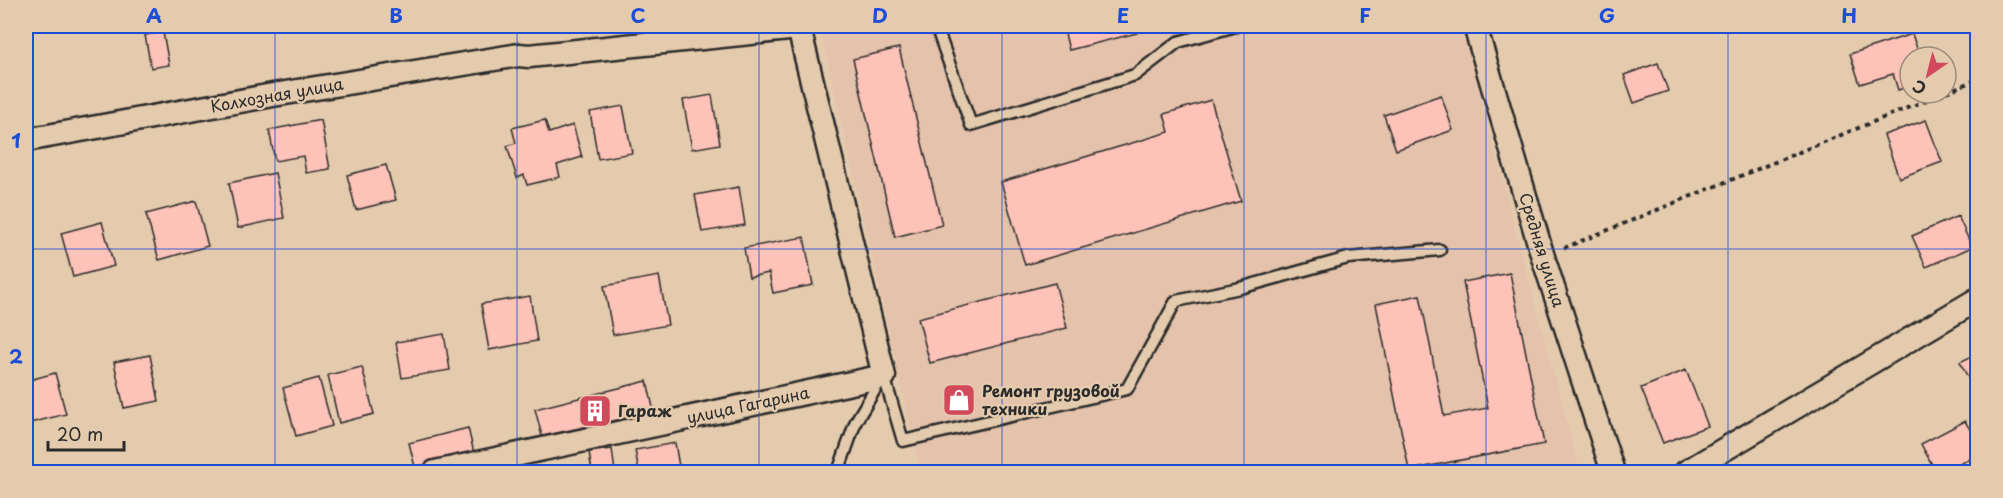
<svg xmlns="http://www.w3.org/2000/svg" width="2003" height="498" font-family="'Playpen Sans',sans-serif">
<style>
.built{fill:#e4c2ab}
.building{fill:#fdc2b8;stroke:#2b2b2b;stroke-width:1.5}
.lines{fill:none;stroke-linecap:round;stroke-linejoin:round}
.service-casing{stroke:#2b2b2b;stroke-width:15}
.minor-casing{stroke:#2b2b2b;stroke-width:27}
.path{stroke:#2b2b2b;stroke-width:4;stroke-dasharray:4.5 4.5;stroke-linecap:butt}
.service{stroke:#e5cbad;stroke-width:10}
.minor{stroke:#e5cbad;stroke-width:22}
.grid{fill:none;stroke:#1d4ed8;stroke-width:1.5;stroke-opacity:0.55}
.labels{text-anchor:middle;stroke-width:4.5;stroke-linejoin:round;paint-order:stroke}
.street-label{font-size:16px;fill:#2b2b2b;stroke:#e5cbad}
.poi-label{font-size:16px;font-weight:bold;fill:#2b2b2b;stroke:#e5cbad;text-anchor:start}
.neatline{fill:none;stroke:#1d4ed8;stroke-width:2}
.grid-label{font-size:20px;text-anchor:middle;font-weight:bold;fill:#1d4ed8}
</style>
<rect width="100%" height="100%" fill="#e5cbad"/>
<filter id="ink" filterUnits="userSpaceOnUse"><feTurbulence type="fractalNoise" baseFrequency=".0167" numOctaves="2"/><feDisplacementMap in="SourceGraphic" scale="12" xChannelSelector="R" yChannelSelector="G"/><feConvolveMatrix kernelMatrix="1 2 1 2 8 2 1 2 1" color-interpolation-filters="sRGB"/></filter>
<g filter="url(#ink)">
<path class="built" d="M820,26H1461L1580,472H921Z"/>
<path class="building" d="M1063,26H1135L1137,33L1069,50Z
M1861,26H1893L1864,34Z
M163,32L169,65L151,68L145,35Z
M1912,34L1920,57H1910V86L1898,90L1893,74L1860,84L1850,54Z
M899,48L942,225L895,237L853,59Z
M1658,63L1668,91L1634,103L1624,75Z
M712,95L720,144L692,149L683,100Z
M1441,95L1453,130L1396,150L1384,115Z
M1211,100L1241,201L1025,265L1001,182L1169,132L1164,114Z
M623,106L632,153L598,159L590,112Z
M321,120L330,169L306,173L303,156L275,161L269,130Z
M545,120L549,133L573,125L582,157L557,165L560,177L527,185L524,175L517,178L507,146L516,143L512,128Z
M1926,120L1942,162L1899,178L1884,135Z
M386,165L396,200L356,210L347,175Z
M275,173L284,218L238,228L229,183Z
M739,187L745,225L702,232L695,195Z
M196,201L208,246L159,260L146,214Z
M1958,216L1972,247L1926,267L1912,236Z
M102,222L114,266L73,277L61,233Z
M804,237L813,285L773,293L769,273L749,277L744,248Z
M1510,273L1544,444L1409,470L1376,304L1420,295L1444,416L1488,408L1463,282Z
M659,276L668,325L613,335L604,286Z
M1055,283L1067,328L930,363L918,318Z
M530,296L537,341L489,350L481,304Z
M444,334L450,370L402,378L396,342Z
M1978,353V385L1973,387L1960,362Z
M150,355L159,401L124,408L114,362Z
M362,367L374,414L339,423L328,375Z
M1686,370L1708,426L1663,443L1641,388Z
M55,373L66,414L26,424V381Z
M319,378L332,426L296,436L283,388Z
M647,381L654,412L543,440L535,409Z
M1965,421L1978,444V455L1943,472H1936L1921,444Z
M468,428L474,453L415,467L409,443Z
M675,443L680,472H639L635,450Z
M612,449L615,472H592L589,452Z"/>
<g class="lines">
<g class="service-casing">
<path id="service" d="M936,26L971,125L1135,75L1178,42L1236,26
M884,376L903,441L1127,389L1176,301L1240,288L1348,258L1440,250
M838,472L856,421L882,378"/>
</g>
<g class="minor-casing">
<path id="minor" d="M1475,26L1543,257L1613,472
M26,140L273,95L519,55L529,56L799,28L884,376L435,472
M1686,472L1978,299"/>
</g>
<path class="path" d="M511,26L513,34
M1946,92L1978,79
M1564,248L1944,93"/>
<use href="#service" class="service"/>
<use href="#minor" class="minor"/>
</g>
</g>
<path class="grid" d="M275,26V472M517,26V472M759,26V472M1002,26V472M1244,26V472M1486,26V472M1728,26V472M26,249H1978"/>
<defs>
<g id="shop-square" transform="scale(1.725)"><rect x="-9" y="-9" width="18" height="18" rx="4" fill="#d1495b" stroke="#e5cbad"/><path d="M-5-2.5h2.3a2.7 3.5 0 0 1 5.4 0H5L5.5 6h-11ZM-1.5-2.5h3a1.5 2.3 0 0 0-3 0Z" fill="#fff"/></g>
<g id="building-square" transform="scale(1.725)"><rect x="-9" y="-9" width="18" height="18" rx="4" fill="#d1495b" stroke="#e5cbad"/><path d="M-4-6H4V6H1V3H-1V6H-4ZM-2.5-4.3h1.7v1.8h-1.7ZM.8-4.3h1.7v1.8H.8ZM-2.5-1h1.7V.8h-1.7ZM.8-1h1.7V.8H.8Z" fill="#fff"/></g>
</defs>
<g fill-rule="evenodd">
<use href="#shop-square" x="959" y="400"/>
<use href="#building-square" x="595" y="411"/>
</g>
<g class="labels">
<g class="street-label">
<text transform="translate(277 95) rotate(-10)" y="6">Колхозная улица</text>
<text transform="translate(1542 250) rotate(73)" y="6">Средняя улица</text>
<text transform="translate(748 405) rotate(-12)" y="6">улица Гагарина</text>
</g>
<g class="poi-label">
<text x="982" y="397">Ремонт грузовой<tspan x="982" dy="18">техники</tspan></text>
<text x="618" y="417">Гараж</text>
</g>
</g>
<rect width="2003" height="498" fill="none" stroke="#e5cbad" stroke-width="66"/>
<g transform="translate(1928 75) rotate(215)"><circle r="28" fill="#e5cbad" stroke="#9b8b79" stroke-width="1.5"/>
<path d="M0-4.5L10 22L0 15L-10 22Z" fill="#d1495b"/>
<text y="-9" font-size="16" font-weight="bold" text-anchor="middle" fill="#2b2b2b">С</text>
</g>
<path d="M48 441v9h76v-9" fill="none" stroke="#2b2b2b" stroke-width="3"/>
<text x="57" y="441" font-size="18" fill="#2b2b2b" stroke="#e5cbad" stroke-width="4.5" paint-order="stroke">20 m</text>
<rect x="33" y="33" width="1937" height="432" class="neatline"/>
<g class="grid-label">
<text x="154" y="23">A</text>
<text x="396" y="23">B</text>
<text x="638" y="23">C</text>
<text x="880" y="23">D</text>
<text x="1123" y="23">E</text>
<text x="1365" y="23">F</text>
<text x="1607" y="23">G</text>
<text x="1849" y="23">H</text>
<text x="16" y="148">1</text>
<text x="16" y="364">2</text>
</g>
</svg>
